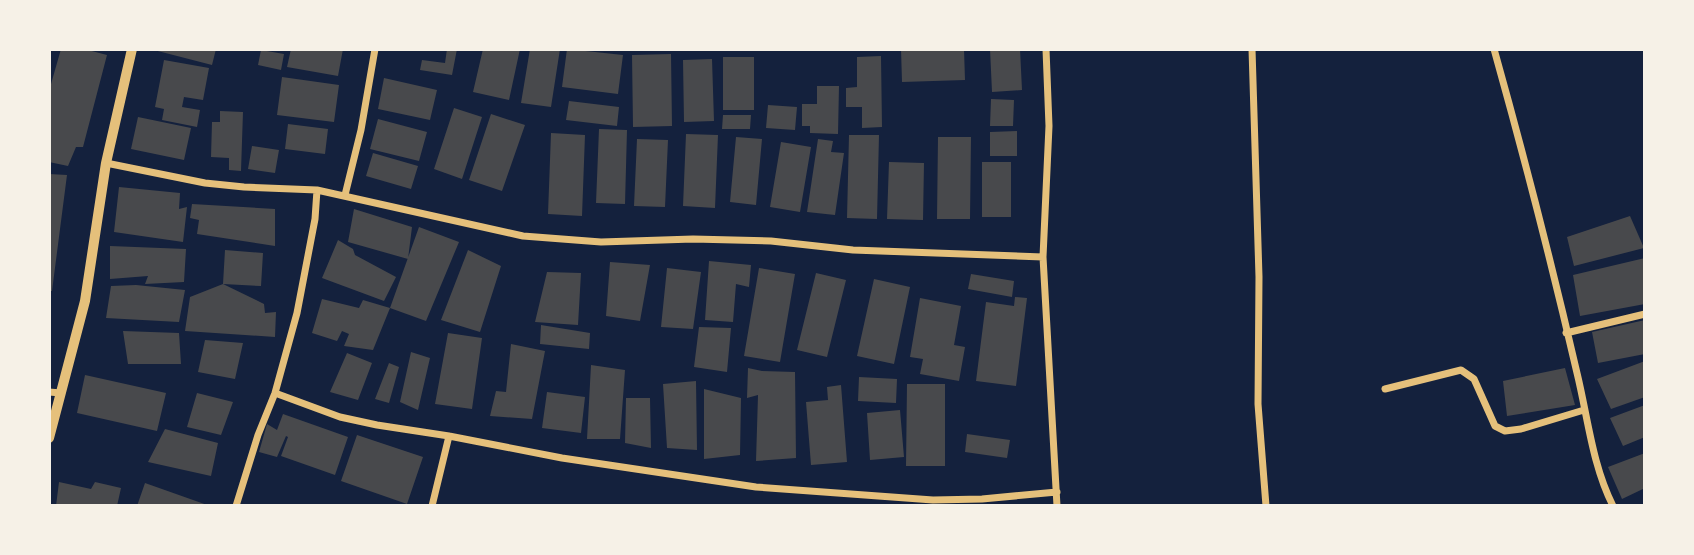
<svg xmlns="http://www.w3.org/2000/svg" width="1694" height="555" font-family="Jost,sans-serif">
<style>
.building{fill:#48494c}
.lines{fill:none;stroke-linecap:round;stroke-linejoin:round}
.minor{stroke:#e5c07b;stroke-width:7}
.tertiary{stroke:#e5c07b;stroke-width:10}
</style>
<rect width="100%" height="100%" fill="#14213d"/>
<path class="building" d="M61,49H84L107,55L83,147H76L68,166L49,162V91Z
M150,49H216L212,65Z
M291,49H343L338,76L287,67Z
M447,49H457L452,75L420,70L422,60L445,63Z
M483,49H520L509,100L473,92Z
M530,49H560L551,107L521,103Z
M567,49L623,55L618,94L562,87Z
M901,49H964L965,80L902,82Z
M990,49H1020L1022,90L992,92Z
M261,50L284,54L281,70L258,65Z
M671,54L672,126L633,127L632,55Z
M881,56L882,127L862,128V107H846V88L857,87V57Z
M723,57H754V110H723Z
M712,59L714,121L684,122L683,60Z
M164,60L209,68L203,100L184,97L182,107L200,110L197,127L162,120L164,109L155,107Z
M282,77L339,85L334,122L277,115Z
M384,78L437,90L430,120L378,109Z
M817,86H839L838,134L810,133V126H802V104H817Z
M991,99L1014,100L1013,126H990Z
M569,101L619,107L617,126L566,120Z
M768,105L797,107L795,130L766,128Z
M454,108L482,117L462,179L434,169Z
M220,111L243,112L241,171L229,170V158L211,157L212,122H220Z
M491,114L525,125L502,191L469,180Z
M723,115H751L750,129H722Z
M138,117L191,128L184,160L131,149Z
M378,119L427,132L419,161L370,149Z
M288,124L328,129L325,154L285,149Z
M599,129L627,130L625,204L596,203Z
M1017,131V156H990V132Z
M551,133L585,135L582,216L548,214Z
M686,134L718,135L715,208L683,206Z
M849,135H879L877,219L847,218Z
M736,137L762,139L756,205L730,202Z
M938,137H971L970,219H937Z
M637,139L668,140L665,207L634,206Z
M818,139L833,141L831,152L844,153L835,215L807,212Z
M781,142L811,147L800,212L770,207Z
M252,146L279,150L275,173L248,169Z
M373,153L418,166L411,189L366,176Z
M889,162L924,163L923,220L887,219Z
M982,162H1011V217H982Z
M49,174L67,175L52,291H49Z
M119,187L180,193L179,209L187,207L183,242L114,232Z
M192,204L275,209V246L197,234L199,220L190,218Z
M354,209L412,227L408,259L348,242Z
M1630,216L1644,248L1574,266L1567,237Z
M419,227L459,242L426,321L390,308Z
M338,240L353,249L355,255L396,277L384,301L322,278Z
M110,246L186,249L184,282L145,284L148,276L110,279Z
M225,250L263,253L261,286L223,284L264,304L265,313L276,312L275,337L185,331L190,297L223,284Z
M468,250L501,266L480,332L441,320Z
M1645,258V304L1580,316L1573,275Z
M709,261L751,265L749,287L736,284L733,322L705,320Z
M610,262L650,265L640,321L606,316Z
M667,268L701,272L693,329L661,327Z
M759,268L795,274L780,362L744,356Z
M547,272L581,273L578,325L535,322Z
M816,273L846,280L827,357L797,350Z
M971,274L1014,281L1012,297L968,289Z
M874,279L910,287L894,364L857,356Z
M136,285L185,290L179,322L106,318L111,286Z
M1015,297L1027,298L1016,386L976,381L986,302L1014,306Z
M920,298L961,306L954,345L965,347L959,381L920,374L923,359L910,357Z
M322,299L359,308L363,300L390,308L373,350L344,346L349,334L342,331L337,341L312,333Z
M1645,320V354L1598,363L1592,332Z
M541,325L590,333L589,349L540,344Z
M699,327L731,328L727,372L694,367Z
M123,331L179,333L181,364H128Z
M448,333L482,338L472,409L435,404Z
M205,340L243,343L235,379L198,372Z
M511,344L545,351L532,419L490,416L496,391L506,392Z
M411,352L430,358L418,410L400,402Z
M347,353L372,363L358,400L330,392Z
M1645,361V397L1611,409L1597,379Z
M389,363L399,367L389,403L375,399Z
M591,365L625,370L620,439H587Z
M748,368L762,371L795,372L796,458L756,461L758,395L747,398Z
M1565,368L1575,405L1507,416L1503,381Z
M85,375L166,393L157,431L77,413Z
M859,377L897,379L896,403L858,401Z
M696,381L697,450L667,448L663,384Z
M907,384H945V466H906Z
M841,385L847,462L811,465L806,402L828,400L827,387Z
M704,389L741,398L740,455L704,459Z
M547,392L585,397L581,433L542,428Z
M197,393L233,402L221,435L187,427Z
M626,398H650L651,448L625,443Z
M1645,405V437L1623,446L1610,418Z
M900,410L904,457L870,460L867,413Z
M283,414L348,437L335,475L281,456L288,437L286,436L277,457L259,452L267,424L277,430Z
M165,429L218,443L211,476L148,462Z
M967,434L1010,440L1007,458L965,452Z
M357,435L423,457L407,504L341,481Z
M1645,453V488L1622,499L1608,467Z
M59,482L91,489L95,482L121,488L117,506H56Z
M145,483L210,506H137Z"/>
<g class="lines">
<path class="minor" d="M1046,49L1049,126L1043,257L1057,506
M1252,49L1259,277L1258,404L1266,506
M1494,49C1524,156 1552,265 1577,373C1588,418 1592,464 1613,506
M106,163L205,183L244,187L317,190L523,236L601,242L693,239L771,241L853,250L1043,257
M345,195L361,130L375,49
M1566,333L1645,314
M1385,389L1461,370L1474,379L1495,426L1505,431L1521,429L1584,410
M49,392L61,393
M275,393L340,417L377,425L449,436L562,458L756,487L933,500L982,499L1057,492
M236,506L258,435L275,393L297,313L315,219L317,190
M432,506L449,436"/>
<path class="tertiary" d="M49,438L85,301L106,163L132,49"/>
</g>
<rect width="1694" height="555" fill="none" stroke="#f6f1e7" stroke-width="102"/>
</svg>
